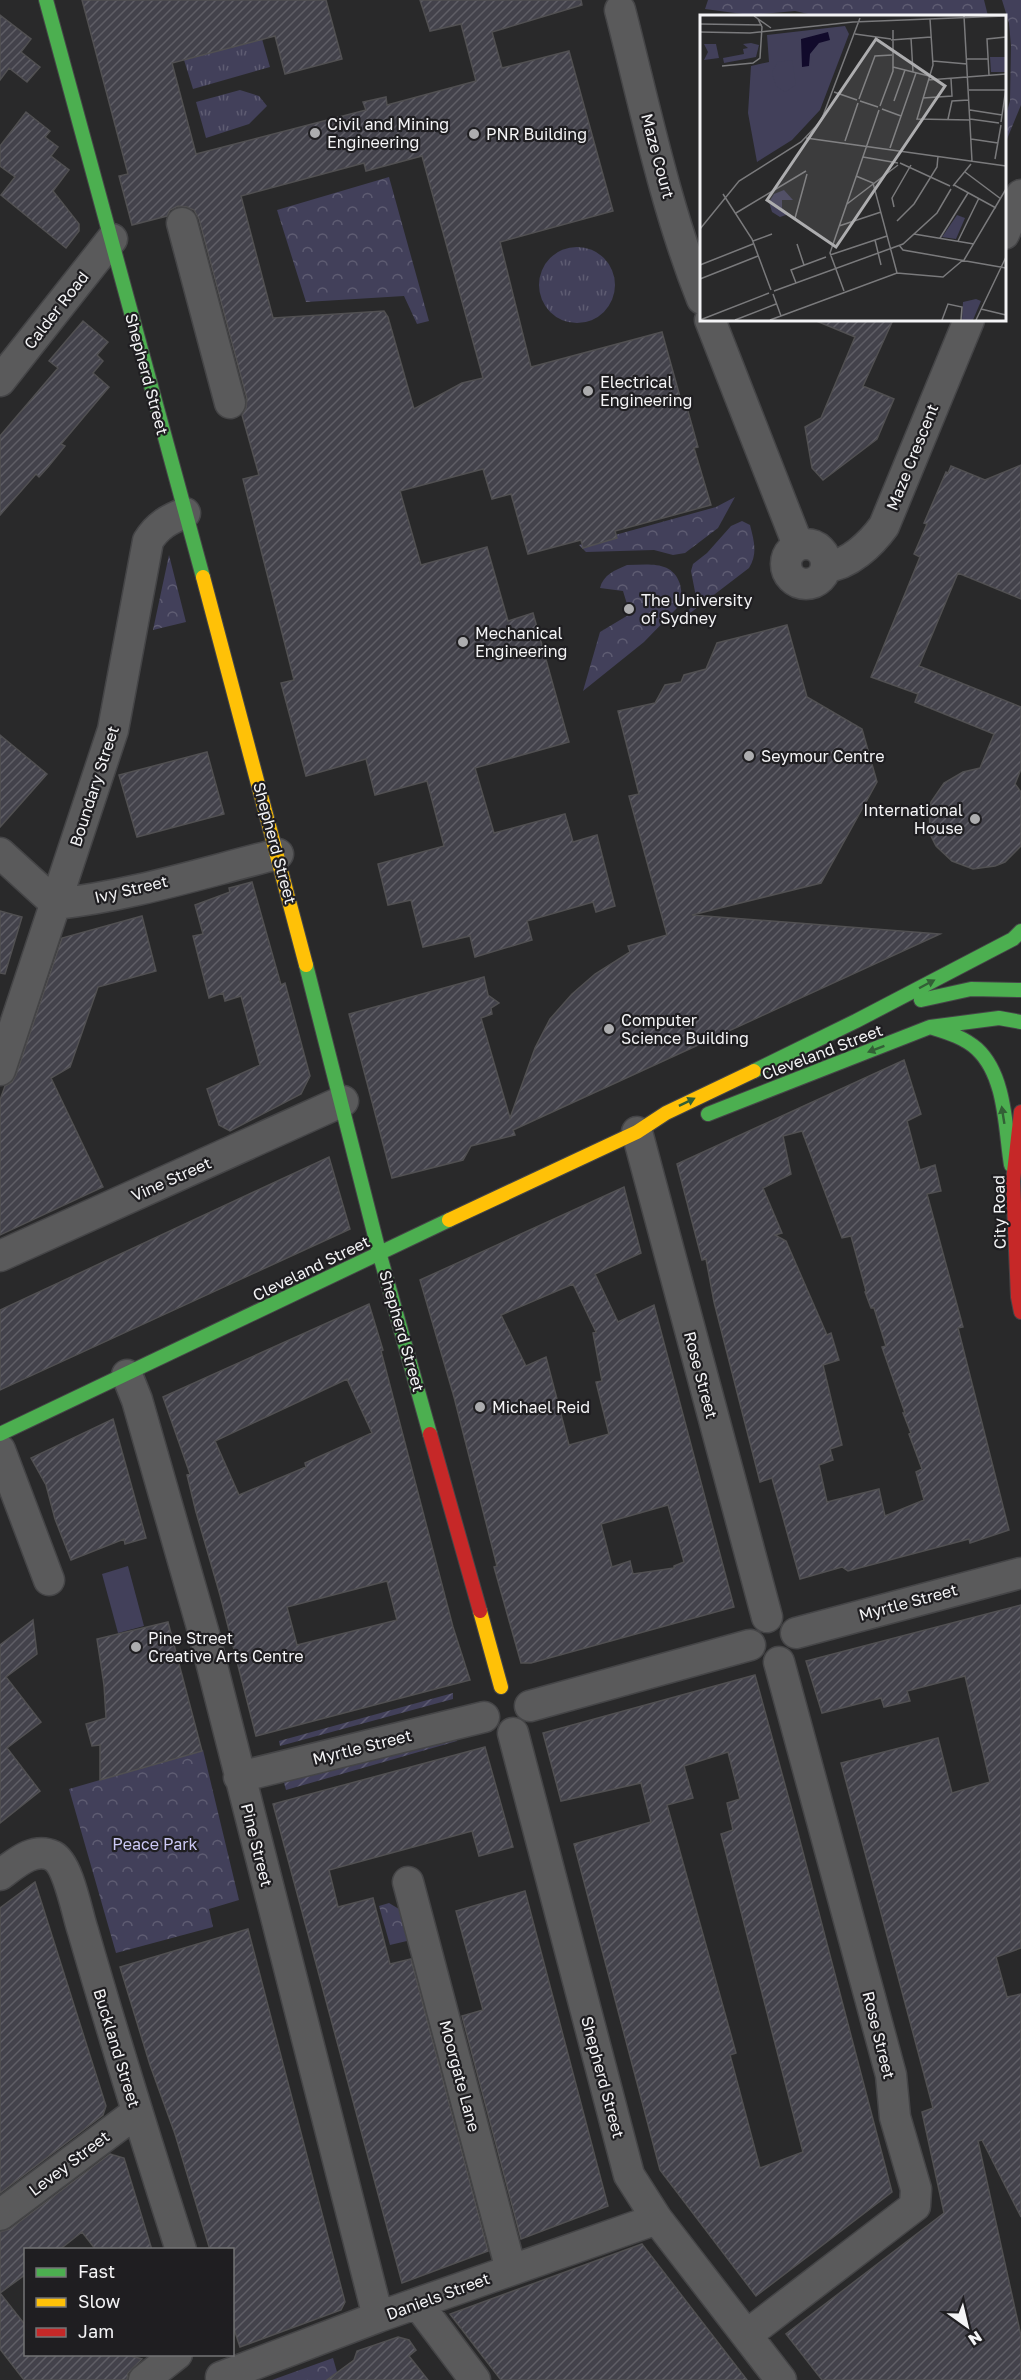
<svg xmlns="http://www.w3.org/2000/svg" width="1021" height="2380" font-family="'Golos Text',sans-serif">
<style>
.grass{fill:url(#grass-tufts)}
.park{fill:url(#park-crowns)}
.garden{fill:url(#garden-furrows)}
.pitch{fill:#42405a}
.building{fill:url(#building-hatch);stroke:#515052;stroke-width:1.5;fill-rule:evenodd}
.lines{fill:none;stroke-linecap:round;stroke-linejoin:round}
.street-casing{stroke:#454547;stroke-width:33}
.fast-casing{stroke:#454547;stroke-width:16}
.slow-casing{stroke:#454547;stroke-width:16}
.jam-casing{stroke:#454547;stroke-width:16}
.street{stroke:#5a5a5b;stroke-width:30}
.fast{stroke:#4caf50;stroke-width:14}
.slow{stroke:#ffc107;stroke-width:14}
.jam{stroke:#c62828;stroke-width:14}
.oneway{fill:#335f36}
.poi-dot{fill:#adadaf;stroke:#1f1e21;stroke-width:2}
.labels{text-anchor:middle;stroke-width:4.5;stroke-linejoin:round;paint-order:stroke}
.poi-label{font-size:16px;fill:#f4f4f6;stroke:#1f1e21;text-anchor:start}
.street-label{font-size:16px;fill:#f4f4f6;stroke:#1f1e21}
.park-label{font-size:16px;fill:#ccc9f5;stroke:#1f1e21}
.inset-road{fill:none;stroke:#7a7a7c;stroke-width:1.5}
.view{fill:#adadaf;fill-opacity:0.15;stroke:#adadaf;stroke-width:3}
.inset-edge{fill:none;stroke:#f4f4f6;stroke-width:3}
</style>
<defs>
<pattern id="grass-tufts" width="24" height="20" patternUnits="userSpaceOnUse" patternTransform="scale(1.5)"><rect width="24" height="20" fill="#42405a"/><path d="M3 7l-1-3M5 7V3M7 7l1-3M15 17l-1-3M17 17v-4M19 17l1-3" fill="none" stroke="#5e5c72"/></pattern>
<pattern id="park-crowns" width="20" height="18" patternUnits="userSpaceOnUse" patternTransform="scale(1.5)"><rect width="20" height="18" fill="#42405a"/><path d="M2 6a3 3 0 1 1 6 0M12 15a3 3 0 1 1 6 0" fill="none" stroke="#5e5c72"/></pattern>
<pattern id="garden-furrows" width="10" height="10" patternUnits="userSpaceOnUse" patternTransform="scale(1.5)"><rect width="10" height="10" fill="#42405a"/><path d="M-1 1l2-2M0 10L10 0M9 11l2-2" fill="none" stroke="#5e5c72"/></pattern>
<pattern id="building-hatch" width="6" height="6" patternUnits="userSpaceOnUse" patternTransform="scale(1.5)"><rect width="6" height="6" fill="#43424b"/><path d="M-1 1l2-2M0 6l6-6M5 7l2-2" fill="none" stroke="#5f5e66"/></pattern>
</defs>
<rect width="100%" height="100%" fill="#29292a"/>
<path class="grass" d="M262,39L270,67L193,89L184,60Z
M240,90L259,96L267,106L249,124L206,138L196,102Z
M539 285a38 38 0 1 1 76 0a38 38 0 1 1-76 0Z"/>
<path class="park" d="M708,0H984L988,16H817L795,11L750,15L705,9Z
M1002,0H1021V105L1005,144V118L1010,101L1011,46L1009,23Z
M389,177L429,321L417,324L404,296L306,302L277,210Z
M735,497L718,528L685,553L673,555L654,550L586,552L579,545L716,507Z
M742,521L750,525C754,541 758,553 749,568L681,620L693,605L696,597L691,571L693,564L707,553L731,526Z
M169,555L186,622L153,630Z
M627,565C648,565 672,560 680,584C682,593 682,599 678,607L644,642L583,691L600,632L630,614L623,591L600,588C603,575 615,570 627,565Z
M203,1750L239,1900L209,1909L213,1927L116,1953L69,1789Z
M389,1903L404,1912L411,1940L390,1945L379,1906Z
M333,2358L337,2372L327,2380H272Z"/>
<path class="garden" d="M453,1693V1699L280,1746L279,1741Z
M455,1734L457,1741L286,1790L283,1779Z"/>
<path class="pitch" d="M128,1566L144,1626L118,1633L102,1574Z"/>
<path class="building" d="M82,0H326L342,59L285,74L275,36L172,63L196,154L366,110L363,102L386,97L387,105L476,81L461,24L430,31L420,0H581L582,5L492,32L502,68L569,51L613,211L500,242L531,367L662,332L682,404H686L698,447L694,448L711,505L615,531L617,538L583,548L581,540L528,554L511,494L492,499L483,469L400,491L421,565L487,547L508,621L533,613L569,742L475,768L494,833L565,814L573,842L597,835L615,906L596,912L593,902L527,921L532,940L475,957L470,936L423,947L411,900L388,905L378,864L444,846L427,781L375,795L366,759L306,776L281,683L294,680L243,479L259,475L242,415L246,408L247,399L199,219L194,210L187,207L178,206L170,210L167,216L132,225L119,176L128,174ZM422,156L483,378L462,383L414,409L388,317L384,311L273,318L241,196L364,163L366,171Z
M0,15L31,39L21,52L40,67L27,82L9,68L0,80Z
M26,112L50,131L45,137L58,147L51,156L69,170L53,191L79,224V231L66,248L1,195L15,177L0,166V146Z
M814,320H893L863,386L894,399L877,439L823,480L812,468L805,427L821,418L855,337Z
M83,321L108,342L97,355L103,361L93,373L109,387L61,444L65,446L48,467L39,477L36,474L0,515V436L58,368L49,361Z
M1021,465V599L958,573L919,666L1021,707V769L1015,784L1021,792V846L1005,862L995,866L973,869L952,861L936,846L931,836L929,813L931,802L944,783L963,772L980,768L994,734L915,702L918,694L871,677L920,557L914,554L927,524L924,523L946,472L948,473L951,466L985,480Z
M787,625L807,697L862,729L877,782L821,883L692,915L940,934L513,1130L515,1135L471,1146L463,1160L392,1178L349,1014L484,977L488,995L499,1003L491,1008L492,1014L481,1018L510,1118L535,1048L550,1019L572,994L595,974L630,952L628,946L667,935L629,796L639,794L618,711L655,703L665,685L681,682L684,675L706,669L717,643Z
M0,735L47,774L0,827Z
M207,752L224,814L137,837L119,775Z
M252,882L281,985L285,983L310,1076L301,1094L230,1131L219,1125L207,1089L260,1065L241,996L225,1001L223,993L209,998L193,936L203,934L195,905L230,892L229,888Z
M0,911L22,917L5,974L0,973Z
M142,916L156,971L98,987L70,1067L51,1078L103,1187L0,1235V1100L5,1086L12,1082L16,1075L62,938Z
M904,1060L921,1114L907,1121L920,1170L935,1165L941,1191L927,1194L963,1327L958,1328L1009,1530L970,1543L969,1539L848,1571L842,1567L800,1579L772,1478L760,1482L714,1302L706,1259L702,1260L677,1164ZM802,1131L842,1238L851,1236L866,1291L865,1292L871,1308H874L886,1346L882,1347L905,1413H903L911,1433L909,1434L922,1469L916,1472L924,1500L885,1516L879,1489L827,1502L819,1465L833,1460L830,1449L842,1445L823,1365L839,1360L831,1333L827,1335L786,1241L775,1235L782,1233L763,1188L791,1174L783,1136Z
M329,1157L350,1229L0,1390V1310Z
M624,1187L641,1253L595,1274L618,1322L654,1305L734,1607L531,1663H521L494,1567L497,1566L454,1397L420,1280ZM573,1284L596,1332L593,1333L602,1381L596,1382L609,1434L569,1445L546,1357L526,1366L501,1315ZM668,1505L684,1562L674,1566V1568L633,1574L630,1561L612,1567L601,1524Z
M369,1304L383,1350L381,1351L453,1627L470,1680L256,1736L220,1595L196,1512L187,1475L190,1474L163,1397ZM347,1379L372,1433L305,1463L306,1467L239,1495L215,1441ZM387,1581L397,1620L297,1645L287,1607Z
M113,1419L146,1538L125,1544L124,1539L71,1560L55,1519L46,1485L31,1458Z
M1021,1605V1948L996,1957L1007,1997L1021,1994V2217L982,2140L978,2141L1021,2336V2380H822L786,2334L944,2213L922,2112L933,2108L841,1763L938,1738L952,1793L990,1782L965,1676L907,1691L910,1701L884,1707L881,1698L822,1713L806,1661Z
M33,1620L37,1654L6,1677L41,1722L7,1748L40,1791L0,1823V1645Z
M168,1622L202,1751L100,1780V1745L92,1746L86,1724L106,1718L104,1685L97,1639Z
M755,1675L793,1814L892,2192L756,2296L660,2170L574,1844L651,1822L641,1783L561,1801L543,1733ZM728,1752L740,1799L727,1803L733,1830L721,1834L803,2152L760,2168L730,2055L736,2053L667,1805L693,1798L684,1766Z
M485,1747L513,1847L479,1856L472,1831L329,1870L338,1907L373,1898L390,1964L411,1959L488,2251L402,2283L273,1804Z
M35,1882L106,2106L103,2115L0,2193V1908Z
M525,1891L608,2206L521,2239L462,2016L483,2010L456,1911Z
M248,1929L345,2302L341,2310L240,2347L232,2323V2250H210L175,2134L150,2065L120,1967Z
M110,2154L124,2158L152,2250H96L82,2232L59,2250H26V2274L0,2293V2232L10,2229Z
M642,2244L747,2380H501L450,2314Z
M0,2293L26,2326V2355H127L142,2359L128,2373L127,2380H24L0,2349Z
M398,2337L409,2340L416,2350L409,2356L428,2380H327L354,2360L357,2351Z"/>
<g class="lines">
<g class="street-casing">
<path id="street" d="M620,10C645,107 665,206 702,299
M182,223L230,403
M1004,234L1021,195
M710,320L798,545
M0,381L112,239
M786 564a20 20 0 1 1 40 0a20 20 0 1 1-40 0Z
M826,567C849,565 871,544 884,526L969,320
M0,853L56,904C131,896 205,872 278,854
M0,1070L113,730L148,541C157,526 169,519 185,513
M637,1132L767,1617
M0,1256L343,1101
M127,1375L137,1400L204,1634L378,2317
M0,1450L49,1580
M796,1633L1021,1573
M530,1706L750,1645
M513,1733L629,2175L657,2219L781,2380
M239,1777L484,1717
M0,1875C14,1865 33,1846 53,1856C69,1865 77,1914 83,1931C114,2038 147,2144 181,2250
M408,1882L511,2270
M0,2215L137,2112
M418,2304L475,2380
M748,2334L915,2206L916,2189L895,2117L891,2075L779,1662
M221,2377L378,2317L657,2219
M144,2380L177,2354"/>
</g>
<g class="fast-casing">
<path id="fast" d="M46,0L203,577
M306,965L379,1252L430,1434
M921,1000L971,989L1021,990
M930,1027C946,1032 964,1037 977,1049C1006,1076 1005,1128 1011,1165
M754,1071L856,1021L1013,939L1021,931
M708,1114L930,1027L999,1018L1021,1022
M0,1434L449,1220"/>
</g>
<g class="slow-casing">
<path id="slow" d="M203,577L306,965
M449,1220L637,1132L666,1113L754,1071
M480,1611L501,1687"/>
</g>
<g class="jam-casing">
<path id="jam" d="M1021,1112L1013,1181L1018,1297L1021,1312
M430,1434L480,1611"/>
</g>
<use href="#street" class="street"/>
<use href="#fast" class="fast"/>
<use href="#slow" class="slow"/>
<use href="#jam" class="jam"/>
</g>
<defs><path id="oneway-solid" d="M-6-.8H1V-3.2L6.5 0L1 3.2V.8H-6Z" transform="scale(1.5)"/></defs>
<g class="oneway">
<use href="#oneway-solid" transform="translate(927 984) rotate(-28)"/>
<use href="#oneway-solid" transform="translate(876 1049) rotate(159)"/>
<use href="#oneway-solid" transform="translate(687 1102) rotate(-26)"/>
<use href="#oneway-solid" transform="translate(1003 1115) rotate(-99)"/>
</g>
<g class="poi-dot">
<circle cx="315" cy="133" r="6"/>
<circle cx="474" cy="134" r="6"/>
<circle cx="588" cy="391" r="6"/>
<circle cx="629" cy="609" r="6"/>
<circle cx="463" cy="642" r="6"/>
<circle cx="749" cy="756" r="6"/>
<circle cx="975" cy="819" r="6"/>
<circle cx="609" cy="1029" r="6"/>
<circle cx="480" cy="1407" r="6"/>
<circle cx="136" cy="1647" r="6"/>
</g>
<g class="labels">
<g class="poi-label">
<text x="327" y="130">Civil and Mining<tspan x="327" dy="18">Engineering</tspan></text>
<text x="486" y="140">PNR Building</text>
<text x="600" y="388">Electrical<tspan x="600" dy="18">Engineering</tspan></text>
<text x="641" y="606">The University<tspan x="641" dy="18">of Sydney</tspan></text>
<text x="475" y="639">Mechanical<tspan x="475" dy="18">Engineering</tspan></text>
<text x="761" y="762">Seymour Centre</text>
<text x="963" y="816" text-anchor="end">International<tspan x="963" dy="18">House</tspan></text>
<text x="621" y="1026">Computer<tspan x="621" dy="18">Science Building</tspan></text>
<text x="492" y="1413">Michael Reid</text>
<text x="148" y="1644">Pine Street<tspan x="148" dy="18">Creative Arts Centre</tspan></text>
</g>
<g class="street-label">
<text transform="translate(658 156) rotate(75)" y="6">Maze Court</text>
<text transform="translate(56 310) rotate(-52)" y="6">Calder Road</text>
<text transform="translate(147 374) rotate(75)" y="6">Shepherd Street</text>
<text transform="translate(912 457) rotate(-68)" y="6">Maze Crescent</text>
<text transform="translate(94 786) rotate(-72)" y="6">Boundary Street</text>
<text transform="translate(275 843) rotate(75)" y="6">Shepherd Street</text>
<text transform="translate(131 889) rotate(-13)" y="6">Ivy Street</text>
<text transform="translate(822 1052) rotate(-21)" y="6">Cleveland Street</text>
<text transform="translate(171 1179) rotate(-24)" y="6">Vine Street</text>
<text transform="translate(999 1212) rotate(-91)" y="6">City Road</text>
<text transform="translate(311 1268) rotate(-26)" y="6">Cleveland Street</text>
<text transform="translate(402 1331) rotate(74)" y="6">Shepherd Street</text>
<text transform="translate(701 1375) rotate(75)" y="6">Rose Street</text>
<text transform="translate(908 1602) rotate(-15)" y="6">Myrtle Street</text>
<text transform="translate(362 1747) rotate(-14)" y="6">Myrtle Street</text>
<text transform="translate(257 1845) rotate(76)" y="6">Pine Street</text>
<text transform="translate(879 2035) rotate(76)" y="6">Rose Street</text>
<text transform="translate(117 2048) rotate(73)" y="6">Buckland Street</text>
<text transform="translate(460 2076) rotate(75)" y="6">Moorgate Lane</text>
<text transform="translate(603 2077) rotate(75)" y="6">Shepherd Street</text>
<text transform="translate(69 2163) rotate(-37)" y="6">Levey Street</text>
<text transform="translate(438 2296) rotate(-20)" y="6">Daniels Street</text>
</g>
<g class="park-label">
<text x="155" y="1850">Peace Park</text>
</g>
</g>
<g transform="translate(700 15)">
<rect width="306" height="306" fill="#29292a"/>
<path d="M51,28L59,30L56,42L24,48L23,43L44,39L43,34L48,33L43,29Z" fill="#42405a"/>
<path d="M145,11L149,19L120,95L92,125L57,147L48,98L51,51L69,47L67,20ZM16,29L19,43L4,45L8,37L4,29ZM290,42H306V57H291ZM84,175L93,185H82V193L89,199L80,202L72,197L69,187L74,179ZM257,200L265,203L256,224L242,222ZM276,284L281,286L273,305H262L263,287Z" fill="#42405a"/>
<path d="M92,45L96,70L85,77L76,71L72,58L77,47Z" fill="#42405a"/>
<path d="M128,17L130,25L119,28L110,39L109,51L102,52L101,24Z" fill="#110a2b"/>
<path class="inset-road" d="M54,1L71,13M264,1L272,146M230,4L233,50L217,104L270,105M0,9L62,10M0,17L50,18L153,7L305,1M155,19L191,24M211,23L213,57M191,25L231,22M267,44H288M233,46L267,49M22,51L53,48L60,43L62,12L58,4M193,52L229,61M289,60L287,24L306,22M228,65L306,59M269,75H306M134,77L157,85M223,83L252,81L251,64M159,84L175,41L192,40M160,86L178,92M194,86L205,55M180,91L193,56V15M182,94L201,101M270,95L302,100M248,104L252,86L269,85M270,104L299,108M301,107L306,73M106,123L306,151M271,124L298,128M145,126L158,88M190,133L216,58M163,142L198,148M295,144L301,110M200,148L250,171M265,157L301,184M156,161L173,168L197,258M254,170L296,193M253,171L271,149M23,179L52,224L71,275M147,189L198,150M194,192L192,183L211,150M36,198L106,156M95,203L107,159M197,206L214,189L237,152L238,141M139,211L181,197M0,214L39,166L101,127L121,106L160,3M214,219L274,229M240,223L268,178M175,225L181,250M53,226L72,219M258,226L279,183M97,229L104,250M199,230L203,235L306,253M130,240L187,221M264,245L306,174M0,250L53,229M0,264L58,241M96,268L91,255L126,242M74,276L203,229L237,198L251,174M144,276L130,238L179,95M73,279L81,301M281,294L306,300M0,305L69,278M35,305L76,289M70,305L197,258L243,262L263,245M242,305L248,289L262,292L261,305M276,305L306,242"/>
<path class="view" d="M176,24L245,71L136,232L67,185Z"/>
<rect width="306" height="306" class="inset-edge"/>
</g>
<rect x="24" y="2248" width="210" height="108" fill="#1f1e21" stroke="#747476" stroke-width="1.5"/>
<rect x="36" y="2268" width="30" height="9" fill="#4caf50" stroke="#747476" stroke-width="1.5"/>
<text x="78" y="2278" font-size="18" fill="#f4f4f6">Fast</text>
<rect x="36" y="2298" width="30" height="9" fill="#ffc107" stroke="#747476" stroke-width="1.5"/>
<text x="78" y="2308" font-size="18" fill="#f4f4f6">Slow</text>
<rect x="36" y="2328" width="30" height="9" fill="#c62828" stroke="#747476" stroke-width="1.5"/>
<text x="78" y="2338" font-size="18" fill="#f4f4f6">Jam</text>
<g transform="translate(967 2326) rotate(146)" stroke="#1f1e21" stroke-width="4.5" paint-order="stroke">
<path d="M0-4.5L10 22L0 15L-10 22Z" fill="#f4f4f6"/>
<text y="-9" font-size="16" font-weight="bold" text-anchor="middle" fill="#f4f4f6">N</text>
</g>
</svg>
